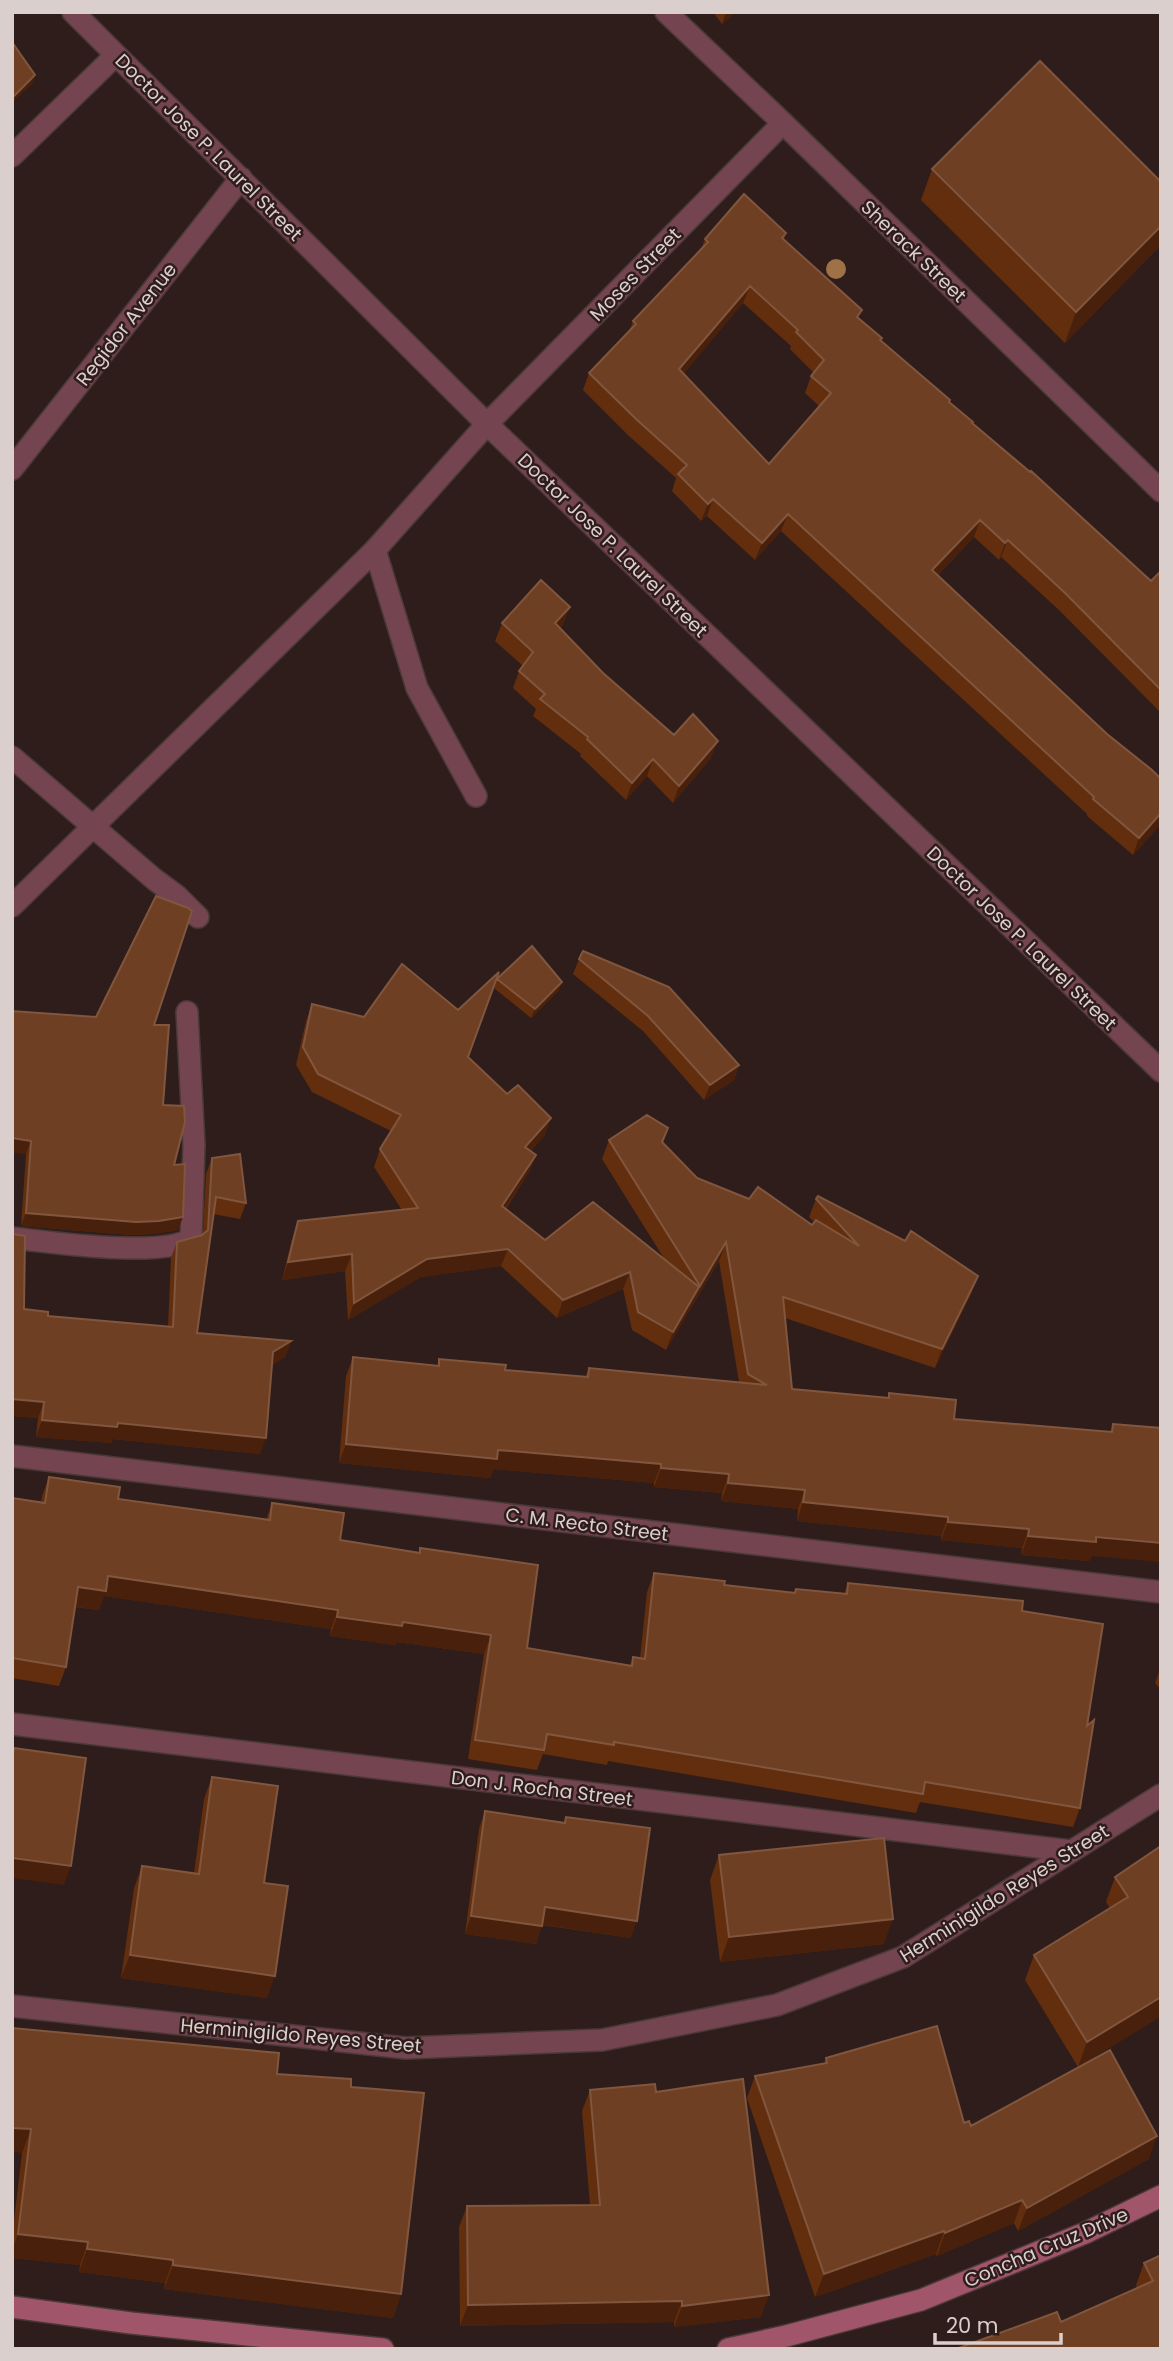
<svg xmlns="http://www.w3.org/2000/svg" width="1173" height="2361" font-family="Poppins,sans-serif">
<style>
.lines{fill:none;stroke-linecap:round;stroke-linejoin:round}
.lane-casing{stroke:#4a3937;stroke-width:24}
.street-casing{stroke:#4a3937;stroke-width:24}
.secondary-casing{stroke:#4a3937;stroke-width:24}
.lane{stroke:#744450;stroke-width:21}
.street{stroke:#744450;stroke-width:21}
.secondary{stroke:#a1556a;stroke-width:21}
.tree{fill:#9e7146}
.wall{fill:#622e0e;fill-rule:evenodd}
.shaded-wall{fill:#48200b}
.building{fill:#6f3f23;stroke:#80563e;stroke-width:2;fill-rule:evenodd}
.labels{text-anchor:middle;stroke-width:5;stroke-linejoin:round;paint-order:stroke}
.street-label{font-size:19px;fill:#dbcfcd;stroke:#2e1d1b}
</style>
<rect width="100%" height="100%" fill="#2e1d1b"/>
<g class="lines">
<g class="lane-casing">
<path id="lane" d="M375,550L417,688L476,796"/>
</g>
<g class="street-casing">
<path id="street" d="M73,12L487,424L1161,1071
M666,12L783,123L1161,491
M12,156L116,55
M12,469L241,178
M12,757L154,879L177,896L198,917
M12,906L375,550L487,424L783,123
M12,1238C51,1242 160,1258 191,1239L194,1145L187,1012
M12,1456L1161,1592
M12,1724L1071,1851
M12,2006L406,2048L602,2040L777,2005L903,1957L1161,1795"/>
</g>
<g class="secondary-casing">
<path id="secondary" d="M12,2307L131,2323L383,2349
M728,2349L786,2336L921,2300L1085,2233L1161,2196"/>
</g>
<use href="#lane" class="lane"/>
<use href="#street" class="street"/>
<use href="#secondary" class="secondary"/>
</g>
<circle class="tree" cx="836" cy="269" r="10"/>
<path class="wall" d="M713,12H736L722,24Z
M932,169L1161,182V245L1065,343L921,200Z
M786,233L784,240L859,318L882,338L881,340L972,424L1151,581L1161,571V713L1059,610L1001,557L999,560L974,537L938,575L1107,734L1161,779V824L1133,855L1087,816V814L781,531L755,560L707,516L701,521L672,491L676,478L629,436L583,390L589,373L629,332L633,321L701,249L705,239ZM743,303L791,346L790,349L814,373L811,376L805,393L819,406L769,464L683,374Z
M570,607L563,624L560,628L603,673L674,735L711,758L673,803L647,776L626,800L580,756L581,754L533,716L536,709L513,688L519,671L523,666L495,641L502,623Z
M579,959L739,1065L734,1080L704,1100L643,1031L573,974Z
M497,979L559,990L531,1018L494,988Z
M312,1004L468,1057L545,1135L531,1151L536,1155L529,1172L506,1209L545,1240L665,1260L602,1159L609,1140L668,1128L663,1143L697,1178L812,1225L814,1222L809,1217L816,1199L978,1276L971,1294L935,1368L785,1318L792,1389L887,1398L889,1393L954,1419L1110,1432L1113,1424L1161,1428L1089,1561L1021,1555L1022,1548L941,1540V1536L797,1521L798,1509L721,1501L722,1493L654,1487V1483L494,1469L490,1478L339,1463L346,1376L353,1357L437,1366L439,1359L505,1370L585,1377L589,1368L739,1382L719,1261L666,1350L632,1330L623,1289L557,1318L501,1266L421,1277L348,1320L345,1271L282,1280L292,1239L298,1221L402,1210L374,1167L380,1149L391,1131L312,1092L296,1065L306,1021Z
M12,1011L154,1025L163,1105L174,1165L178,1230L154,1234L131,1235L21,1226L26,1154L12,1152Z
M212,1158L246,1203L240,1219L213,1214L197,1333L291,1341L285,1357L272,1365L260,1454L113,1439L111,1443L36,1437L38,1418L12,1416V1234L24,1309L48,1316L168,1327L171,1258L177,1242L203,1234L206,1174Z
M49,1477L118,1499L266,1520L272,1503L340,1540L419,1553L420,1548L527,1648L630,1665L633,1657L640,1658L647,1592L654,1573L724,1585L794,1592L796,1589L844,1594L848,1583L1022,1611L1087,1726L1080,1808L1073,1827L920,1802L916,1813L608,1761L607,1765L543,1754L537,1770L468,1759L484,1654L397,1642L395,1645L330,1636L331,1629L104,1596L99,1610L75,1607L66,1667L59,1686L12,1678V1498L41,1502L42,1496Z
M1161,1667V1690L1155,1683Z
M212,1777L264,1883L267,1998L121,1978L134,1888L142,1866L194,1873L204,1799Z
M485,1811L564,1822L566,1817L631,1938L542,1925L536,1944L465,1934L479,1829Z
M1161,1846V2016L1078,2067L1025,1980L1034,1955L1110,1908L1106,1902L1115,1877Z
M719,1855L884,1944L720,1962L710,1880Z
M12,2028L351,2087L401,2294L393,2318L164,2289L165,2283L79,2272L80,2265L12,2258V2237L22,2153Z
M826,2058L971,2126L1149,2159L1018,2231L1014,2223L937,2256L936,2254L815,2297L747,2098L755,2076L824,2063Z
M590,2090L656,2092L761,2317L674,2327V2322L460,2326L459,2227L467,2206L590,2205L582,2111Z
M1161,2255V2349L1061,2322L1137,2288L1136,2285L1144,2263Z"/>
<path class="shaded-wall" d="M726,12H736L722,24Z
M35,75L32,84L12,103V98Z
M1161,226V245L1065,343L1076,312Z
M750,286L743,303L673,387L679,369Z
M713,499L707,516L701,521L708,504Z
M788,514L781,531L755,560L762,543Z
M980,520L974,537L926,587L932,570Z
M1008,540L1001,557L999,560L1005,543Z
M570,607L563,624L549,640L555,623Z
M718,741L711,758L673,803L679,786Z
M653,759L647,776L626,800L632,783Z
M1161,813V824L1133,855L1139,838Z
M562,982L559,990L531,1018L535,1009Z
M739,1065L734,1080L704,1100L710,1085Z
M551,1118L545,1135L519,1164L525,1147Z
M12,1138L31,1141L26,1154L12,1152Z
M536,1155L529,1172L496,1223L502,1206Z
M26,1213L183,1217L178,1230L154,1234L131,1235L21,1226Z
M726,1242L719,1261L693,1304L700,1286Z
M508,1249L501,1266L421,1277L348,1320L354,1303L427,1259Z
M352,1254L345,1271L282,1280L288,1262Z
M630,1272L623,1289L557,1318L563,1300Z
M978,1276L971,1294L935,1368L942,1349Z
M699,1287L693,1305L666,1350L673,1332Z
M291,1341L285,1357L267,1368L273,1352Z
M12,1399L44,1402L38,1418L12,1416Z
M42,1420L118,1423L266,1438L260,1454L113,1439L111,1443L36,1437Z
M346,1444L498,1450L661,1464L654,1483L494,1469L490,1478L339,1463Z
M661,1468L729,1474L722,1493L654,1487Z
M728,1483L805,1490L798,1509L721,1501Z
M803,1502L948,1517L941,1536L797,1521Z
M948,1522L1029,1529L1022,1548L941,1540Z
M1028,1536L1096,1537L1161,1543V1562L1091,1556L1089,1561L1021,1555Z
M108,1576L338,1610L331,1629L104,1596L99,1610L71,1606L78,1587Z
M337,1617L403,1622L491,1635L484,1654L397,1642L395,1645L330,1636Z
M12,1858L71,1866L64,1885L12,1878Z
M545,1907L637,1921L631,1938L539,1924Z
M471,1916L542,1926L536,1944L465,1934Z
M893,1919L884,1944L720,1962L729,1937Z
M130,1955L275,1976L267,1998L121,1978Z
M1161,1997V2016L1078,2067L1087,2042Z
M12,2128L31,2129L22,2153L12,2152Z
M1157,2136L1149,2159L1018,2231L1027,2208Z
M1022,2200L1014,2223L937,2256L945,2233Z
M944,2231L936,2254L815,2297L824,2274Z
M18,2234L88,2242L80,2265L12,2258V2251Z
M87,2249L173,2260L165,2283L79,2272Z
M173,2265L401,2294L393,2318L164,2289Z
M769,2295L761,2317L674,2327L682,2306Z
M682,2301L674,2322L460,2326L468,2305Z"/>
<path class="building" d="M12,42L35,75L12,98Z
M1040,61L1161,182V226L1076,312L932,169Z
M744,194L786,233L782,238L862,310L857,317L882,338L880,340L950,400L949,402L973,422L972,423L1030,472L1031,471L1151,581L1161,571V690L1065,593L1008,540L1005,543L980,520L932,570L1107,734L1152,770L1161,779V813L1139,838L1093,799L1094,797L788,514L762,543L713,499L708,504L678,474L687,465L636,419L589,373L636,324L633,321L708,242L705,239ZM750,286L798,330L796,332L824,360L811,376L831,393L769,464L679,369Z
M541,580L570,607L555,623L603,673L674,735L693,714L718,741L679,786L653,759L632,783L587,739L588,737L540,699L545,694L519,671L533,652L502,623Z
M156,896L188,908L192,911L154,1025H169L163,1105L184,1106L185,1122L174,1165L185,1164L183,1217L159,1221L136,1222L26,1213L31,1141L12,1138V1011L96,1017Z
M532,946L562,982L535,1009L497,979Z
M583,951L669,987L739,1065L710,1085L648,1016L579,959Z
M402,964L458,1010L499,972L468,1057L507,1094L518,1085L551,1118L525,1147L536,1155L502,1206L545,1240L593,1202L699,1287L673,1332L638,1312L630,1272L563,1300L508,1249L427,1259L354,1303L352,1254L288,1262L298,1221L418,1208L380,1149L401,1115L318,1074L303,1047L312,1004L364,1017Z
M647,1115L668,1128L662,1142L697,1178L749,1199L758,1187L812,1225L816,1220L859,1246L816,1199L818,1196L905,1241L911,1231L978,1276L942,1349L783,1297L792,1389L889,1398V1393L956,1400L954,1419L1112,1432L1113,1424L1161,1428V1543L1096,1537V1542L1028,1536L1029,1529L948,1522V1517L803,1502L805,1490L728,1483L729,1474L661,1468V1464L498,1450L497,1459L346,1444L353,1357L439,1366V1359L506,1365L505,1370L588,1377L589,1368L767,1385L748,1374L726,1242L700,1286L609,1140Z
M240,1154L246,1203L216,1197L197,1333L291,1341L273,1352L266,1438L118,1423L117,1427L42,1420L44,1402L12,1399V1234L25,1236L24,1309L48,1312V1316L173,1327L177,1242L202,1235L208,1230L212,1158Z
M49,1477L120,1487L118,1499L270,1520L272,1503L344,1513L340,1540L420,1553V1548L538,1565L527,1648L632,1666L633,1657L645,1659L654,1573L725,1581L724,1585L795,1593L796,1589L847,1594L848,1583L1023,1601L1022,1611L1103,1624L1087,1726L1094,1720L1080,1808L925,1782L923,1794L614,1742V1745L547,1734L544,1750L475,1740L491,1635L403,1622L402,1626L337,1617L338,1610L108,1576L106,1591L78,1587L66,1667L12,1658V1498L45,1503Z
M14,1748L86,1758L71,1866L12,1858V1758Z
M212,1777L278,1786L264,1883L288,1886L275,1976L130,1955L142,1866L199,1874Z
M485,1811L565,1823L566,1817L650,1828L637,1921L545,1907L542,1926L471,1916Z
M884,1838L893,1919L729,1937L719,1855Z
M1161,1846V1997L1087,2042L1034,1955L1128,1897L1115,1877Z
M937,2026L964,2123L969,2121L971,2126L1110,2050L1157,2136L1027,2208L1022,2200L945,2233L944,2231L824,2274L755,2076L827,2063L826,2058Z
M12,2028L279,2053L277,2074L351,2079V2087L424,2093L401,2294L173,2265V2260L87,2249L88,2242L18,2234L31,2129L12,2128Z
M743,2079L769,2295L682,2306V2301L468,2305L467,2206L600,2205L590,2090L655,2084L656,2092Z
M1161,2255V2349H956L1057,2312L1061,2322L1153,2281L1144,2263Z"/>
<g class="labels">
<g class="street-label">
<text transform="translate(209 147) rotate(45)" y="7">Doctor Jose P. Laurel Street</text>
<text transform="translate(914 251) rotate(44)" y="7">Sherack Street</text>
<text transform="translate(635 274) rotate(-46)" y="7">Moses Street</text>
<text transform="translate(126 324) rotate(-52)" y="7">Regidor Avenue</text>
<text transform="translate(613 545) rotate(44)" y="7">Doctor Jose P. Laurel Street</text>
<text transform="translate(1022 938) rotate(44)" y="7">Doctor Jose P. Laurel Street</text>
<text transform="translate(587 1524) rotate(7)" y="7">C. M. Recto Street</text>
<text transform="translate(542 1788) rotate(7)" y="7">Don J. Rocha Street</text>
<text transform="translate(1004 1893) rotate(-32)" y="7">Herminigildo Reyes Street</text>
<text transform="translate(301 2035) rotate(5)" y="7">Herminigildo Reyes Street</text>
<text transform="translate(1046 2247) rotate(-23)" y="7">Concha Cruz Drive</text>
</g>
</g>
<rect width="1173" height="2361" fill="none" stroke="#dbcfcd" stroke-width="28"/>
<path d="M935 2333v10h126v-10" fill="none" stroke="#dbcfcd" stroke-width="3.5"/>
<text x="946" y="2333" font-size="21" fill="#dbcfcd" stroke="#2e1d1b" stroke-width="5" paint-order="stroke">20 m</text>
</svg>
